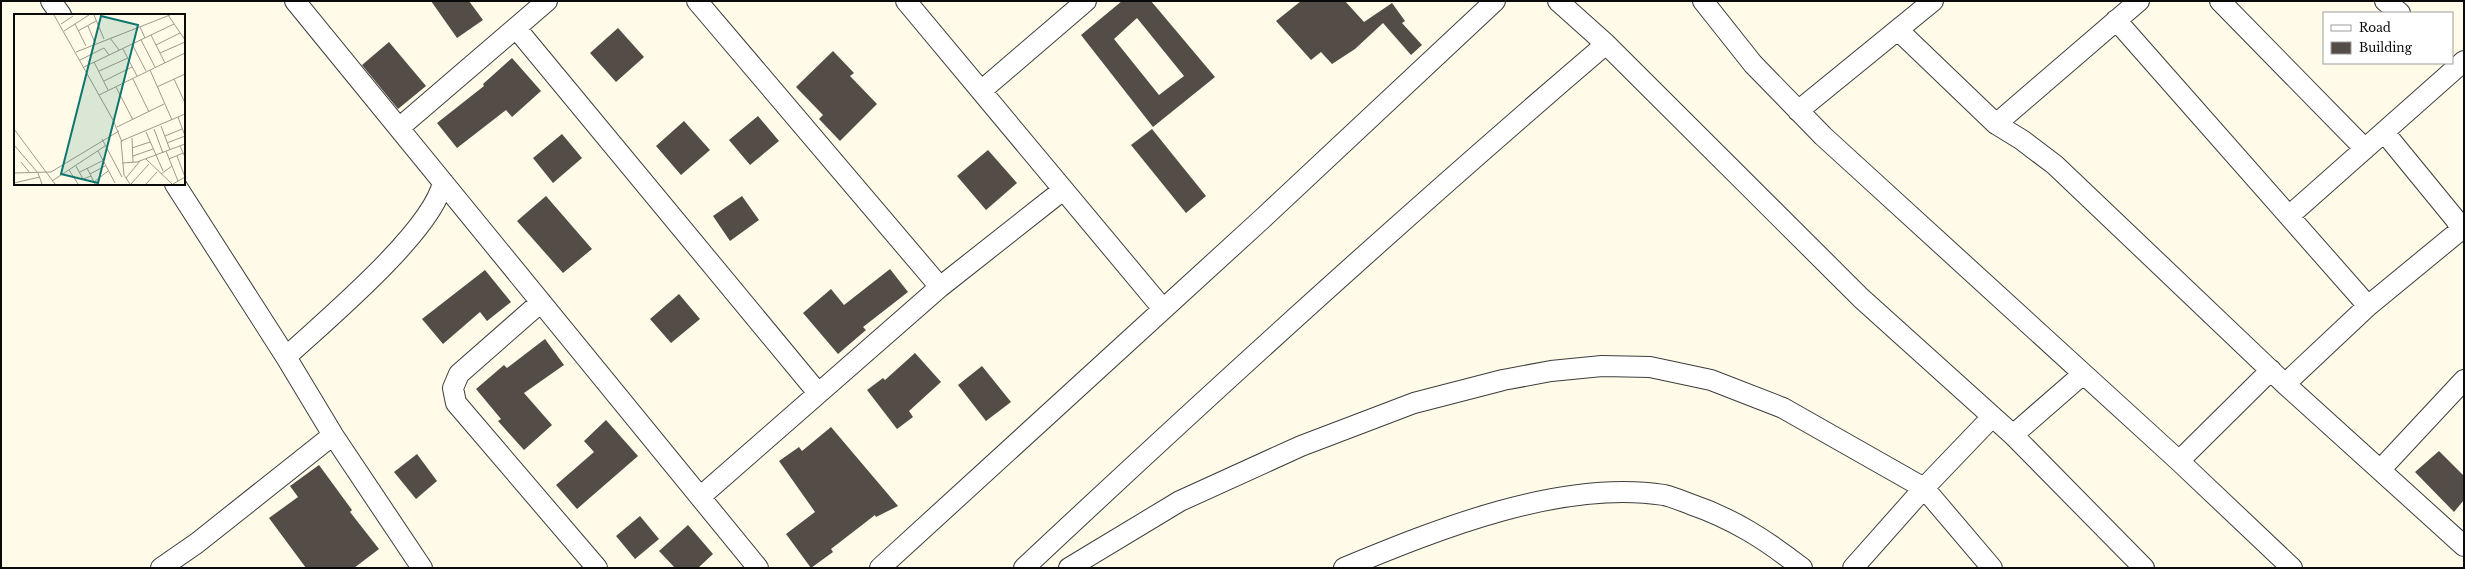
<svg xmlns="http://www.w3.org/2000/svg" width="2465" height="569" font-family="'Libre Baskerville',serif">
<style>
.building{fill:#534c47;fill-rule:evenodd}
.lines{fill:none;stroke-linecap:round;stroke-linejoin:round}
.minor-casing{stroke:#3d3d3d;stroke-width:22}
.minor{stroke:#fff;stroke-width:20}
.inset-road{fill:none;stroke:#9d9b8f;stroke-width:1}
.view{fill:#0f766e;fill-opacity:0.15;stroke:#0f766e;stroke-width:2}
.inset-edge{fill:none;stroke:#0a0a0a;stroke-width:2}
</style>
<rect width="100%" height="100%" fill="#fffbe8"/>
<path class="building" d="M431,1H469L483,20L457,38Z
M1122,1H1151L1215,77L1153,127L1081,35ZM1137,18L1184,76L1159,95L1114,39Z
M1301,1H1345L1364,22L1392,3L1405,21L1402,23L1422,45L1411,55L1383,23L1355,49L1332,64L1321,52L1311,60L1276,21Z
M618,28L644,57L616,82L590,53Z
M389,42L426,86L398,109L362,65Z
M833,51L854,73L850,76L877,104L840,141L819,119L823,115L796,87Z
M512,58L541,91L512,117L506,110L457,148L437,123L484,86L483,84Z
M758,116L779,141L750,165L729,140Z
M684,121L710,150L681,175L656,146Z
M1152,129L1206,196L1186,213L1131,145Z
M562,134L582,158L553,183L533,158Z
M988,150L1017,183L986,210L957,176Z
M546,196L592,249L563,273L517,221Z
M742,196L759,220L730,241L713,216Z
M890,269L908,292L863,327L866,330L838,354L803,313L831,289L844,305Z
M485,270L511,302L487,321L480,312L443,344L422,319Z
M679,294L700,319L671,343L650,319Z
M545,339L564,365L524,393L552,425L524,450L498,421L501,419L476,389L504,365L507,368Z
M915,353L941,382L909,411L913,417L897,429L867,390L883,378L885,380Z
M982,366L1011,402L986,421L958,385Z
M606,420L638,456L577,509L556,485L594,452L584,441Z
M831,427L898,506L876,517L875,515L831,549L833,552L811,568L786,534L815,512L779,461L799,447L802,451Z
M2439,451L2464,476V500L2454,512L2415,472Z
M417,454L437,481L416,499L394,472Z
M319,465L352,510L350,512L379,549L354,568H306L269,518L298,497L290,486Z
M640,516L659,539L635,559L616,536Z
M688,525L713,554L698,568H675L659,551Z"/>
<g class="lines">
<g class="minor-casing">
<path id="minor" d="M51,1L61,15
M295,1L758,568
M697,1L940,287
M906,1L1163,309
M1558,1L1606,44L1861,298L2013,435L2144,568
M1703,1L1753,64L1823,136L2179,461L2292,568
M2220,1L2365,149
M2385,1L2400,13
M2116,20L2368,306
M516,28L818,393
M1898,30L1996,124L2022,140L2055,165L2285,384L2464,546
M981,91L1086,1
M1798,111L1933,1
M1996,124L2139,1
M399,128L547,1
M175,184L286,357L333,435L422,568
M2289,216L2464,61
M541,302L459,374L453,388L456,403L597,568
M286,357C325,321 433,231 443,182
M2285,384L2368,306L2458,232L2459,226L2456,220L2384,132
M2013,435L2083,374
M2179,461L2271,370
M2381,469L2464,380
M700,497L940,287L1063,190
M161,568L197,543L333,435
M880,568L1262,219L1495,1
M1024,568C1215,389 1407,214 1606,44
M1069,568L1180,501L1301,446L1414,403L1503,380L1551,371L1602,366L1650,367L1711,380L1783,408L1924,488L1992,568
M1344,568C1438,529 1562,479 1664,495C1673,497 1682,501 1690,504C1734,519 1766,540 1802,568
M1853,568L1924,488L1992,417"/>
</g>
<use href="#minor" class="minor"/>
</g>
<g transform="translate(14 14)">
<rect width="171" height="171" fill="#fffbe8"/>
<path class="inset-road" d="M40,1L99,106L108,128M80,1L90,25M154,1L171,26M47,10L59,2M61,10L72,32M74,12L81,29M126,13L131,24M50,17L75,1M64,17L82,7M137,21L151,49M96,24L105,36M127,26L141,53M118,30L132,57M142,31L166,19M109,35L123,62M62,38L156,1M146,39L171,28M66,46L90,34L95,41M80,48L94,76M70,53L160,10M136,56L158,106M85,57L114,44M119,65L135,98M160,65L171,89M90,67L118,53M102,73L119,106M143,73L171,60M85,81L171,39M164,103L171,122M147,112L156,136M103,113L150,90M0,115L41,170M140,115L149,139M132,118L149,157M151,122L168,115M118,124L119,149M88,125L108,163M153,129L171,122M0,131L24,159L28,170M166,132L171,143M118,134L136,128M84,137L101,169M152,137L164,167M119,142L139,135M163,142L171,163M132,145L158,170M155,145L169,139M7,148L16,159M108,149L123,148L171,130M62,152L69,165L77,162M73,154L81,170M55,156L64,170M66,158L88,147M0,159L37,158L105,117M76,160L91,152M147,160L158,152M112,164L126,147M38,167L91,132M80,168L94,157M0,169L26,163M116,170L110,161L107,127L171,100M117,170L135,150M132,170L143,158M159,170L171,163"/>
<path class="view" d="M87,2L124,11L84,169L47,160Z"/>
<rect width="171" height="171" class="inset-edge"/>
</g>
<rect width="2465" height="569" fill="none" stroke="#0a0a0a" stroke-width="4"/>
<rect x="2323" y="12" width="130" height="52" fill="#ffffff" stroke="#9d9d9d"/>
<rect x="2331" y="25" width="20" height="6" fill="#ffffff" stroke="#9d9d9d"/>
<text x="2359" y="32" font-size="12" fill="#0a0a0a">Road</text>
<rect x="2331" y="42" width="20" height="12" fill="#534c47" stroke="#9d9d9d"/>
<text x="2359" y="52" font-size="12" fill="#0a0a0a">Building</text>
</svg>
